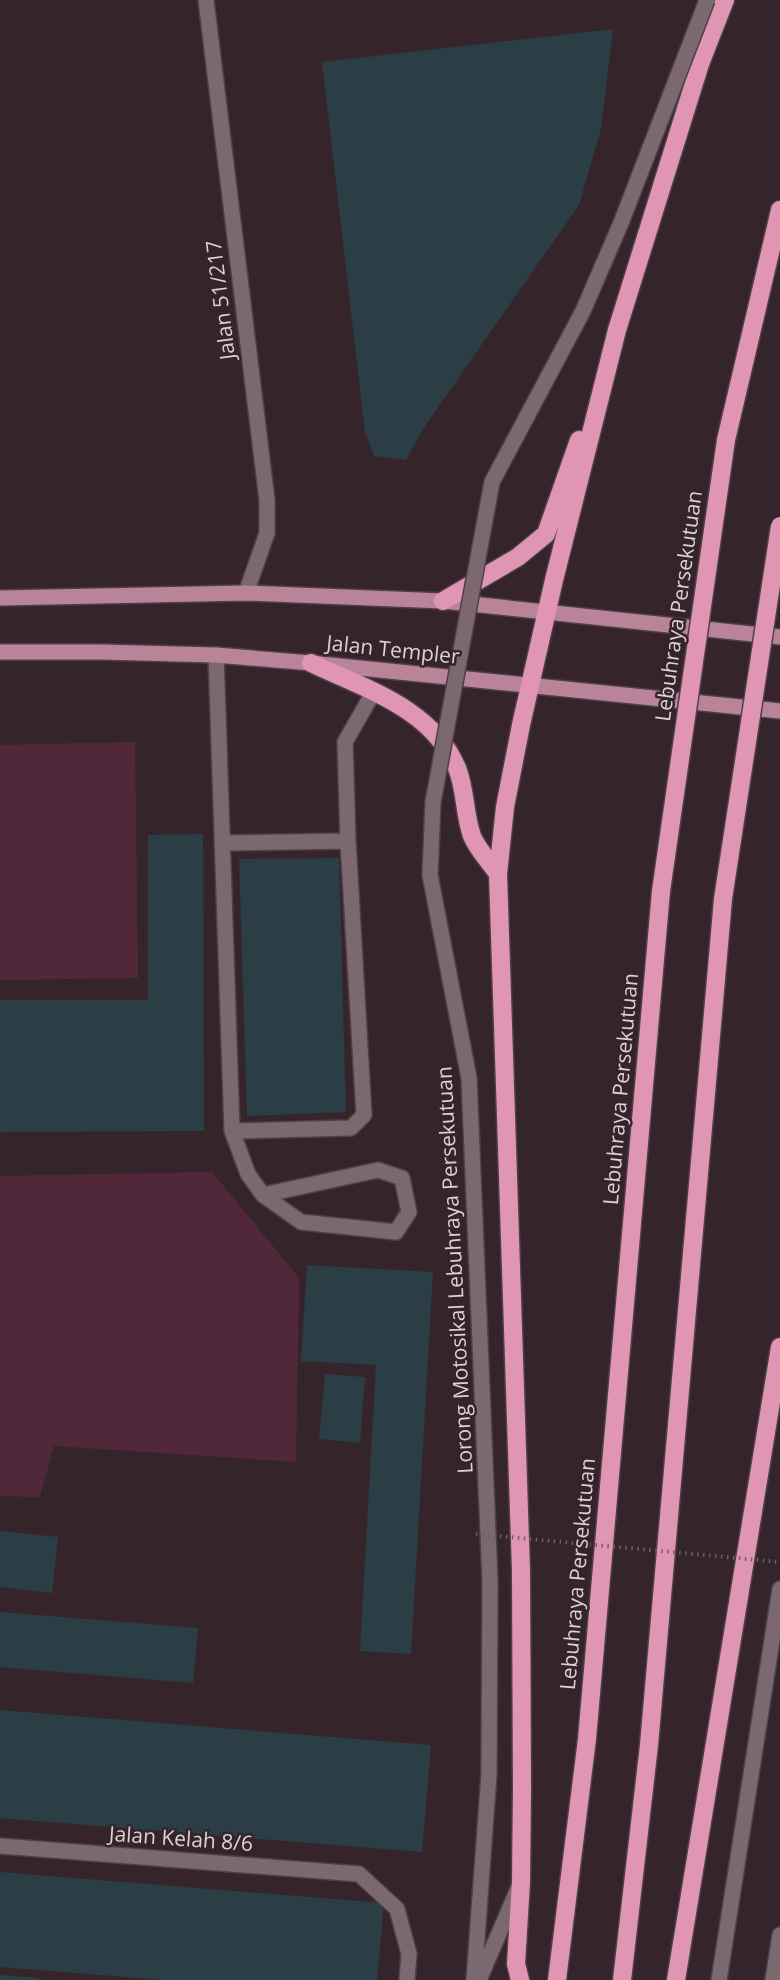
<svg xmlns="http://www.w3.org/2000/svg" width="780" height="1980" font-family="'Open Sans',sans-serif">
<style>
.green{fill:#51283a}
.building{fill:#2b3d45}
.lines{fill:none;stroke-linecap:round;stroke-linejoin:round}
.minor-casing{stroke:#4e4146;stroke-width:18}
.major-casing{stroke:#4e4146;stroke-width:18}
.highway-casing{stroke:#4e4146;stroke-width:21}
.minor{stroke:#7c6970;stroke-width:15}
.major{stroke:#b98399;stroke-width:15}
.highway{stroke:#e195b4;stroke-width:18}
.minor-bridge-casing{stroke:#4e4146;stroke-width:18;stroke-linecap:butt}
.highway-bridge-casing{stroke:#4e4146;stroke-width:21;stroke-linecap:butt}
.path-bridge{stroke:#6d5f64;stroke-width:4;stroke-dasharray:1.5 4.5;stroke-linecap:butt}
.minor-bridge{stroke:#7c6970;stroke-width:15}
.highway-bridge{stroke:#e195b4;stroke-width:18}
.labels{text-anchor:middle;stroke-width:5;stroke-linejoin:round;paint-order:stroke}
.street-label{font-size:21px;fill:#dcd1d5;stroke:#35252b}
</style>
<rect width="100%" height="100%" fill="#35252b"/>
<path class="green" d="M135,742L138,978L0,980V745Z
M212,1172L299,1278L296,1462L54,1446L40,1497L0,1496V1176Z"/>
<path class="building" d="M613,29L601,129L579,205L423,429L406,460L374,456L365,432L322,62Z
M203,834L204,1131L0,1132V1000H148V835Z
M339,858L346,1112L247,1116L239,859Z
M307,1265L433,1272L411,1654L360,1651L376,1365L301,1361Z
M325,1374L365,1377L360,1443L319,1439Z
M0,1531L58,1537L52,1593L0,1587Z
M0,1612L198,1628L193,1683L0,1667Z
M0,1710L431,1745L422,1852L0,1818Z
M0,1872L384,1903L377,1980H163L0,1967Z
M0,1975L39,1978V1980H0Z"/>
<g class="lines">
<g class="minor-casing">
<path id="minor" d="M206,0L267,500V533L246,593
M216,655L232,1131L351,1128L364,1115L348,841L223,843
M433,802L430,875L469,1078L490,1581L489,1774L474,1980
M348,841L345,742L373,693
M232,1131L248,1174L263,1195L301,1222L396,1232L409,1212L402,1178L378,1170L263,1195
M0,1846L359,1874L397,1909L409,1954L407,1980
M479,1980L518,1889
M719,1980L780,1589
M773,1980L780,1935"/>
</g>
<g class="major-casing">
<path id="major" d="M0,598L246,593L443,601L780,637
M0,652H101L216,655L311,663L780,711"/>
</g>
<g class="highway-casing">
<path id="highway" d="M726,440L780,210
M443,601L518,557L546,534L579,440
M311,663C365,689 432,708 457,768C466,790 464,814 472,836C477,849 490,862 498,874
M520,1980L516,1964L521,1882L522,1788L521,1571L498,874L505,807L521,725L554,580L617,330L700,64L725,0
M557,1980L587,1739L661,891
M622,1980L649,1745L723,899
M676,1980L780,1347"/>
</g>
<use href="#minor" class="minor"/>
<use href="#major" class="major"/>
<use href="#highway" class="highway"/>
<g class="minor-bridge-casing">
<path id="minor-bridge" d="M433,802L492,482L583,311L621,223L707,0"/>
</g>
<g class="highway-bridge-casing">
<path id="highway-bridge" d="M661,891L726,440
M723,899L780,526"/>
</g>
<path class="path-bridge" d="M476,1534L780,1562"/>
<use href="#minor-bridge" class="minor-bridge"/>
<use href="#highway-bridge" class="highway-bridge"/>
</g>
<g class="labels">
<g class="street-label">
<text transform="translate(221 300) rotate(-97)" y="7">Jalan 51/217</text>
<text transform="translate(679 606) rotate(-82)" y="7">Lebuhraya Persekutuan</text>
<text transform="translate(393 650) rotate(6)" y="7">Jalan Templer</text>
<text transform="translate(621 1089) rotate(-85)" y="7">Lebuhraya Persekutuan</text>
<text transform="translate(455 1270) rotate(-93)" y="7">Lorong Motosikal Lebuhraya Persekutuan</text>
<text transform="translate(578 1574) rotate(-85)" y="7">Lebuhraya Persekutuan</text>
<text transform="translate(181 1839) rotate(4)" y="7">Jalan Kelah 8/6</text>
</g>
</g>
</svg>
